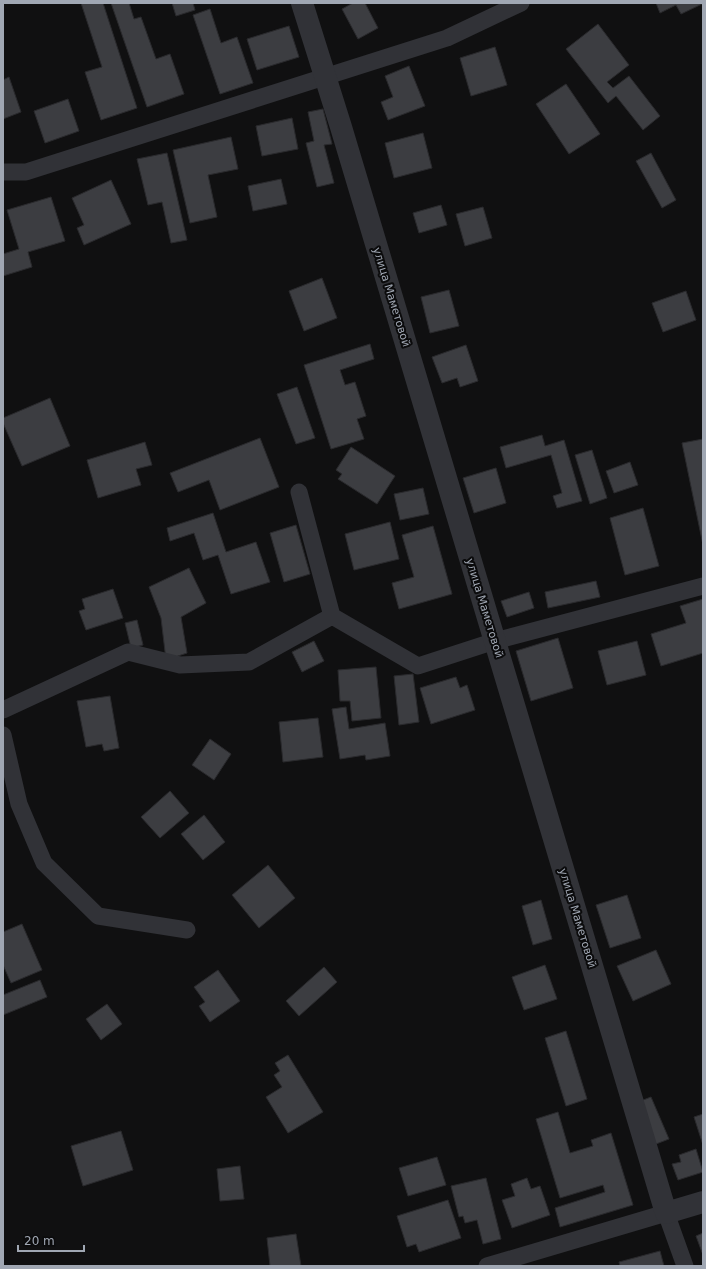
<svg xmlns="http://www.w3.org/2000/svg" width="706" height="1269" font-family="'DejaVu Sans',sans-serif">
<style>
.building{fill:#3c3d41;stroke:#2a2a2d}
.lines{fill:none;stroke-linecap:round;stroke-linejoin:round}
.minor{stroke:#313237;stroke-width:17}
.tertiary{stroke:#313237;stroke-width:22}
.labels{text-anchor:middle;stroke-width:4;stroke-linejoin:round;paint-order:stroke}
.street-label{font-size:11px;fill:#a0a7b3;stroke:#0b0b0c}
</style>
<rect width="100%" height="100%" fill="#101011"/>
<path class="building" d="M81,3H103L137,108L101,120L85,72L102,67Z
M111,3H129L134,19L141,17L156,59L170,54L184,94L147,107Z
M172,3H193L195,10L176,16Z
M353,3H365L378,28L358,39L342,9Z
M656,3H701L702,4L681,14L676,5L660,13Z
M210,9L221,43L237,37L253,83L220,94L193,15Z
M598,24L629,65L607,82L613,88L629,76L660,116L643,130L616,96L608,103L566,49Z
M289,26L299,57L257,70L247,39Z
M495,47L507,85L471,96L460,58Z
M409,66L425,106L388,120L381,102L393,97L385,76Z
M9,77L21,112L3,119V80Z
M566,84L600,134L569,154L536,104Z
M68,99L79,131L45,143L34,111Z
M323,109L332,144L324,145L334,183L317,187L306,143L314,141L308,112Z
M292,118L298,149L262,156L256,126Z
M423,133L432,168L394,178L385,143Z
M231,137L238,169L208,175L217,217L190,223L173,150Z
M167,153L187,240L171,243L162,202L148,205L137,159Z
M651,153L676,200L662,208L636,161Z
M281,179L287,204L253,211L248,186Z
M111,180L131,224L84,245L77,228L84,225L72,198Z
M51,197L65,241L28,252L32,267L3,276V254L19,249L7,210Z
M441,205L447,225L419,233L413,213Z
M483,207L492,238L465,246L456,214Z
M322,278L337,318L304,331L289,291Z
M449,290L459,326L430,333L421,297Z
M686,291L696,320L663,332L652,303Z
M370,344L374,359L340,370L345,385L355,382L366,416L357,419L364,439L331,449L304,365Z
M466,345L478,381L460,387L457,378L442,383L432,357Z
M297,387L315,438L296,444L277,394Z
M50,398L70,446L22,466L3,423V418Z
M542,435L545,446L564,440L582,501L557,508L553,496L562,493L551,455L506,468L500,447Z
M260,438L279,487L220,510L209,480L178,492L170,473Z
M703,439V545L682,443Z
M145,442L152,465L136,469L141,485L98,498L87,460Z
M351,447L395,476L377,504L338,479L342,474L336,470Z
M592,450L607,498L590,504L575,455Z
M630,462L638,485L614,493L606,471Z
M496,468L506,503L474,513L463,478Z
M423,488L429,514L400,520L394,494Z
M643,508L659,566L625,575L610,518Z
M213,513L226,552L256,542L270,582L231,594L218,555L203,560L194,533L170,541L167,528Z
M390,522L399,559L354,570L345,534Z
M296,525L310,574L284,582L270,533Z
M433,526L452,594L399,609L392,583L414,577L402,535Z
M189,568L206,603L181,617L187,653L166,660L161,618L149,587Z
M596,581L600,597L548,608L545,592Z
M113,589L123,618L86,630L79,611L85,609L82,599Z
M529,592L534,608L507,617L501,601Z
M703,599V653L661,666L651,634L686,623L680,606Z
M137,620L143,645L131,648L125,623Z
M558,638L573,688L531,701L516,651Z
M314,641L324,661L302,672L292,652Z
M637,641L646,675L607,685L598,651Z
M376,667L381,718L352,721L350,701H340L338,670Z
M413,674L419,722L399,725L394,676Z
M456,677L460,688L467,685L475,710L431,724L420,688Z
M110,696L119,748L104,751L102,744L86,747L77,701Z
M346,707L349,729L385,723L390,756L366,760L365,755L340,759L332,709Z
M318,718L323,757L283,762L279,722Z
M210,739L231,754L214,780L192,765Z
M170,791L189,813L160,838L141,817Z
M204,815L225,842L203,860L181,834Z
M268,865L295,898L259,928L232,895Z
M627,895L641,938L610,948L596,905Z
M541,900L552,939L533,945L522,906Z
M22,924L42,970L11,983L3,965V932Z
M656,950L671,984L633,1001L617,966Z
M545,965L557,999L524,1010L512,977Z
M324,967L337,982L299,1016L286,1001Z
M218,970L240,1001L210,1022L199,1006L205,1002L194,987Z
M40,980L47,997L3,1015V995Z
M107,1004L122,1024L101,1040L86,1019Z
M566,1031L587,1099L566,1106L545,1038Z
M288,1055L323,1112L288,1133L266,1097L282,1087L274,1075L280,1071L275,1063Z
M651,1097L669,1139L656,1144L638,1102Z
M558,1112L570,1153L593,1146L591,1140L611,1133L633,1205L560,1227L555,1208L605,1192L603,1185L560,1198L536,1119Z
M703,1114V1145L694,1117Z
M121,1131L133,1170L83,1186L71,1146Z
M696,1149L703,1172L678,1180L672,1164L681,1162L679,1155Z
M437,1157L446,1185L408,1196L399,1168Z
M240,1166L244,1199L220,1201L217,1169Z
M486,1178L501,1239L483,1244L477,1220L465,1223L463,1216L459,1217L451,1186Z
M527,1178L531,1189L540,1186L550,1215L512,1228L502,1200L515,1196L511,1184Z
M448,1200L461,1238L419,1252L416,1244L407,1247L397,1216Z
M703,1233V1255L696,1236Z
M296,1234L301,1266H270L267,1238Z
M660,1251L664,1266H620L619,1262Z"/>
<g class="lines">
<path class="minor" d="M3,172H26L447,38L521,3
M299,492L332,616
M3,710L128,652L180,665L249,662L332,616L418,666L495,641L703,586
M3,735L19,804L44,863L98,916L187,930
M487,1266L666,1213L685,1266"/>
<path class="tertiary" d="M302,3L341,127L666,1213L703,1202"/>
</g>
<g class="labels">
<g class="street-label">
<text transform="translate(392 297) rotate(73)" y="4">улица Маметовой</text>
<text transform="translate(485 608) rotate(73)" y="4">улица Маметовой</text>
<text transform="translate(578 918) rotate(73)" y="4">улица Маметовой</text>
</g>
</g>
<rect width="706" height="1269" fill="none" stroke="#a0a7b3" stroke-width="8"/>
<path d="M18 1245v6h66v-6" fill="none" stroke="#a0a7b3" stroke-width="2"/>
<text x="24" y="1245" font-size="12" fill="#a0a7b3" stroke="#0b0b0c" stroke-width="3" paint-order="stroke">20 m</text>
</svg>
